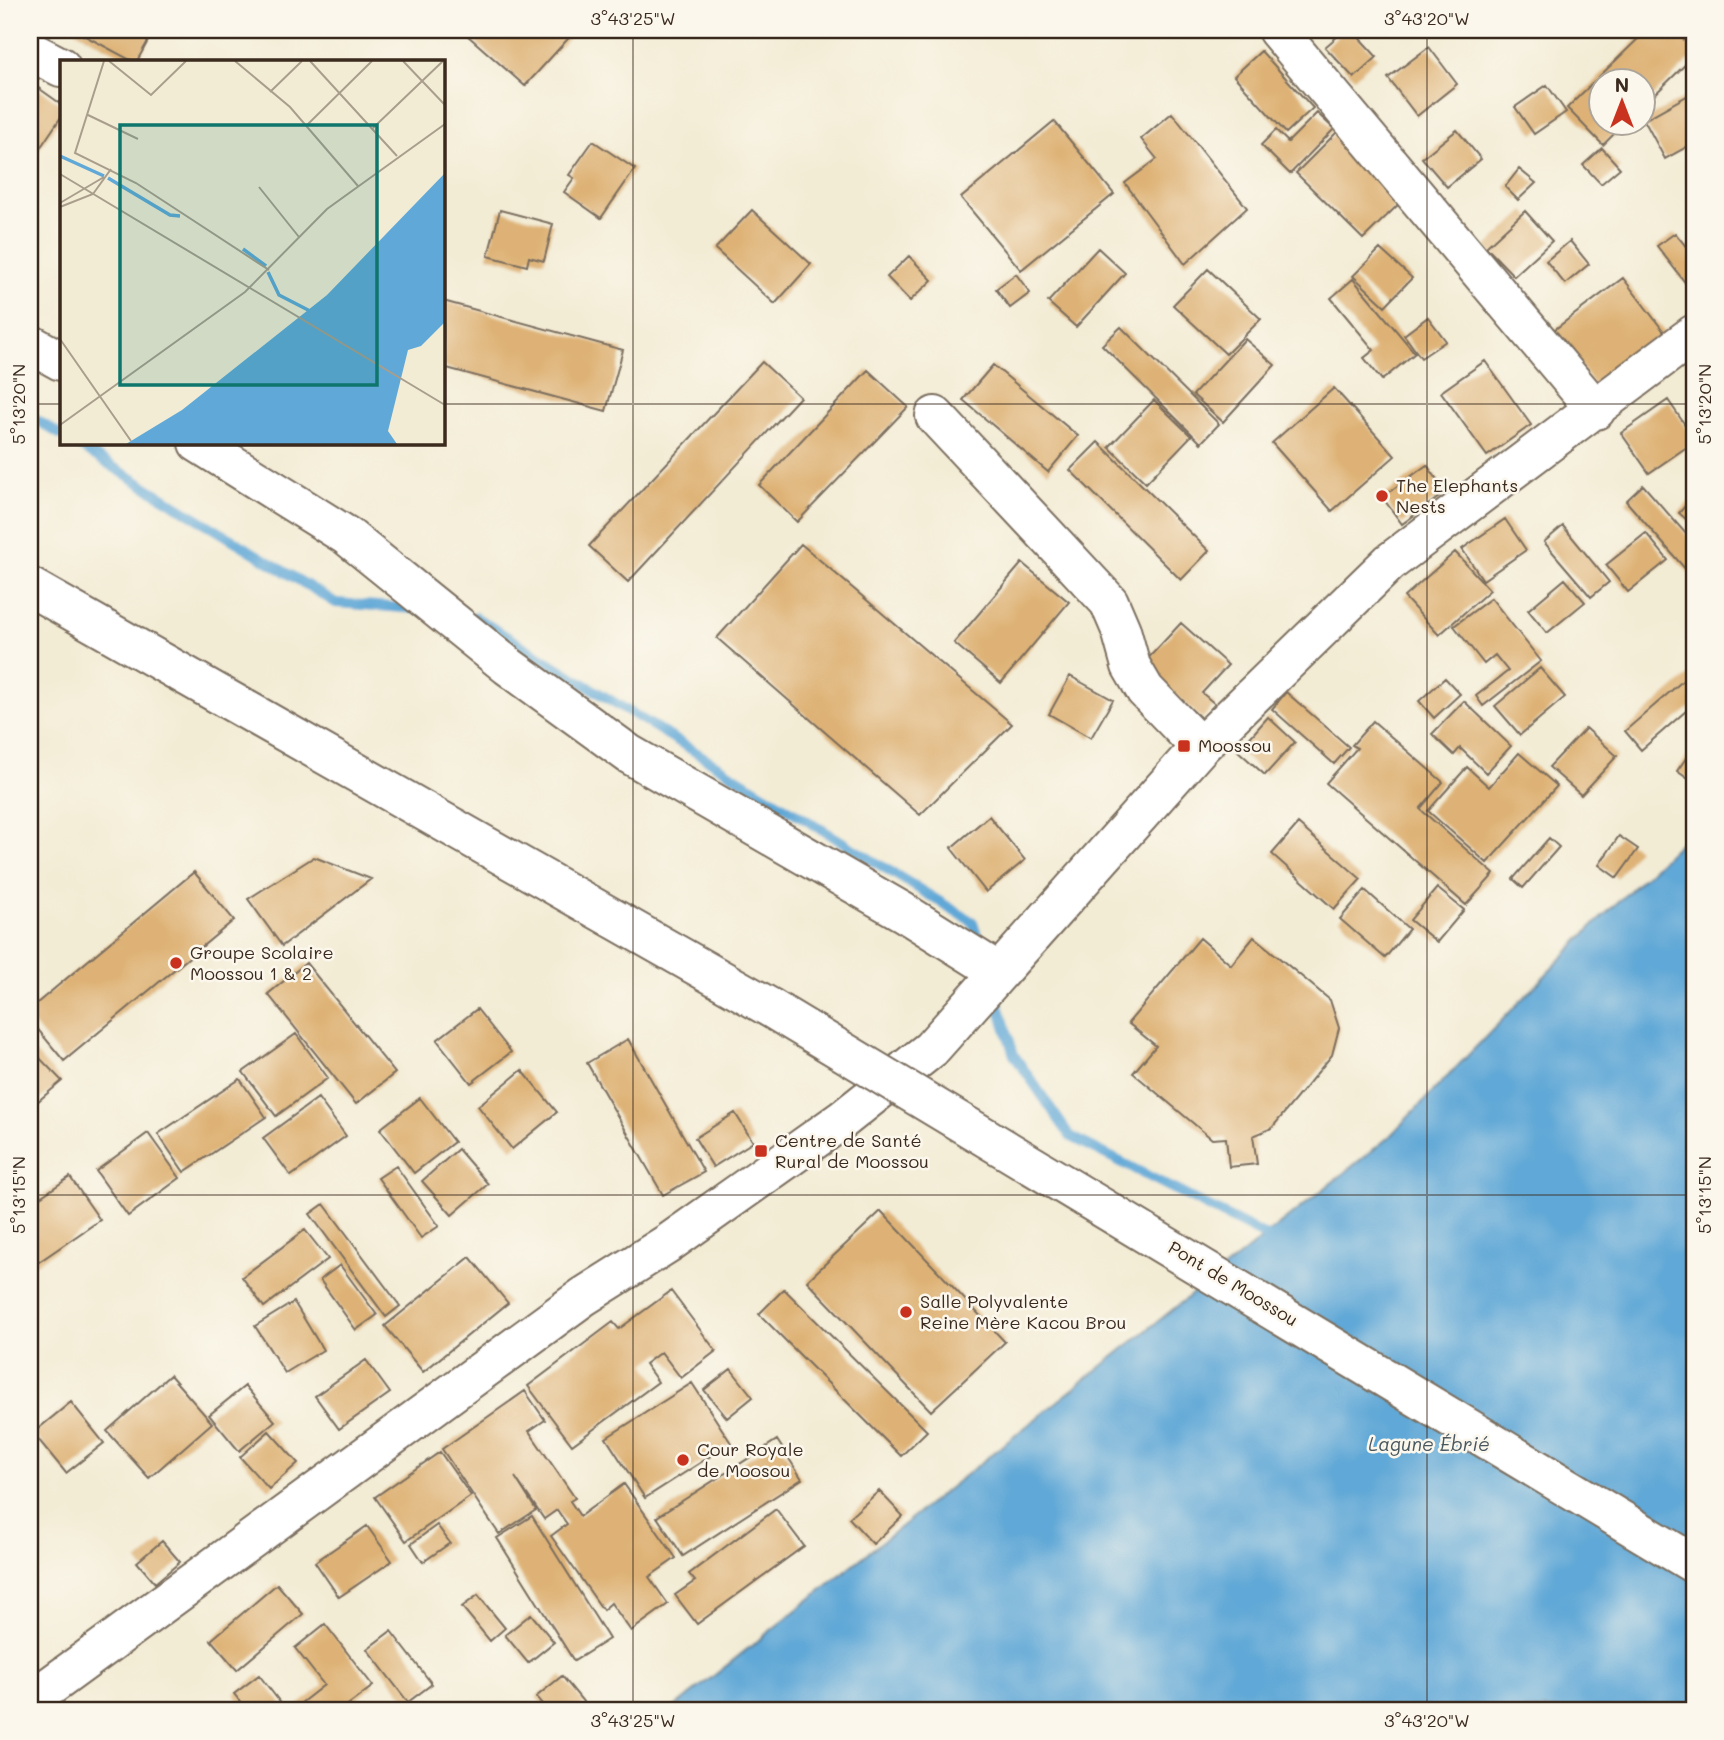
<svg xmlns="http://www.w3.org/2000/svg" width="1724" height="1740" font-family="Mali,sans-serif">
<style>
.water{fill:#60a8d7;stroke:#4e697a;stroke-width:2}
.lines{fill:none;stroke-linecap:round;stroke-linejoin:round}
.stream{stroke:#60a8d7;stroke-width:10}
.building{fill:#deb276}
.minor-casing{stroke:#7b6e5e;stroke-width:42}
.highway-casing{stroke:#7b6e5e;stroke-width:42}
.minor{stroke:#fff;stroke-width:38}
.highway{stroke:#fff;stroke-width:38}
.highway-bridge-casing{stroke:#7b6e5e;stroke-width:42;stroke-linecap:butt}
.highway-bridge{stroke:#fff;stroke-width:38}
.ticks{fill:none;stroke:#3b2a1e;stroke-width:2;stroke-opacity:0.45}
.poi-dot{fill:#c8321e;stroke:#fbf7ec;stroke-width:2.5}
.labels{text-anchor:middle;stroke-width:5;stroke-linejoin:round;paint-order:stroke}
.poi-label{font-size:18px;fill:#3b2a1e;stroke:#fbf7ec;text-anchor:start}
.street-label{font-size:18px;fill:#3b2a1e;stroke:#fbf7ec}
.water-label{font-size:19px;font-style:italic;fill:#48565f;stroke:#fbf7ec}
.inset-river{fill:none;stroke:#60a8d7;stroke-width:3.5}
.inset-road{fill:none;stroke:#a99e8c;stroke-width:2}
.view{fill:#0f766e;fill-opacity:0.15;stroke:#0f766e;stroke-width:3.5}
.inset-edge{fill:none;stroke:#3b2a1e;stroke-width:3.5}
.neatline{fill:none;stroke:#3b2a1e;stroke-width:2.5}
.ticks-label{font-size:18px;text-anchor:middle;fill:#3b2a1e}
</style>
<rect width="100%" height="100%" fill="#fbf7ec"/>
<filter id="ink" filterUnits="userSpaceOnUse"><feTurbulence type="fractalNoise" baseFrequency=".0143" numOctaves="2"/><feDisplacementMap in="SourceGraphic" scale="14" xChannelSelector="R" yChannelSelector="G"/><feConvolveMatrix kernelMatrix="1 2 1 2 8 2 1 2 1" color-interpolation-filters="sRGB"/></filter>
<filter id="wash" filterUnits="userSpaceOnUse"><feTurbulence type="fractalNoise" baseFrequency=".00686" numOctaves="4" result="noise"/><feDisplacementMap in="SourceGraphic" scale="28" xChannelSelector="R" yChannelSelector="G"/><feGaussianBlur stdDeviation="1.57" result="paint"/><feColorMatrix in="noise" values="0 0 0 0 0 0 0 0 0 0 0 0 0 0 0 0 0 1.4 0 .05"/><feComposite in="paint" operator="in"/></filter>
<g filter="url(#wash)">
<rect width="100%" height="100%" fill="#f3ecd5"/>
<path class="water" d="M1694,829V1710H671L1389,1137L1592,927Z"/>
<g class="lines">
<path class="stream" d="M30,416L61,435
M74,443L336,603L418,609
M475,617L973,922L981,947
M994,989L1014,1055L1070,1136L1277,1242"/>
</g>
<g id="blocks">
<path class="building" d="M74,30H154L137,61H132Z
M472,30H576L525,86L467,35Z
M1345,30H1352L1377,57L1354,78L1325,47Z
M1647,30H1674L1694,50V56L1644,105V80H1602V122H1626L1603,145L1567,108Z
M1429,47L1457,84L1417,116L1388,78Z
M1261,51L1313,108L1286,133L1234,76Z
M30,82L61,104V117L30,163Z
M1547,85L1566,112L1534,134L1515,107Z
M1694,92V143L1665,159L1644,120Z
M1172,113L1247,208L1185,264L1125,183L1157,159L1141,139Z
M1317,113L1334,129L1290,174L1261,145L1276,130L1288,142Z
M1054,121L1114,194L1021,270L961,198Z
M1457,130L1481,159L1447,187L1422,158Z
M1338,131L1405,198L1363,239L1296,173Z
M593,141L635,169L601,218L564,192L574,178L569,175Z
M1602,148L1620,168L1601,184L1583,165Z
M1519,169L1536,183L1518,200L1505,187Z
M500,210L553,224L544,261L529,257L527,266L488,256Z
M752,210L811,264L775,304L715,249Z
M1525,211L1552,241L1514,276L1486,247Z
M1675,233L1688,249L1694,245V294L1657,246Z
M1570,241L1589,264L1565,284L1546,261Z
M1098,248L1125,273L1076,327L1048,302Z
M1380,249L1412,278L1385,306L1353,276Z
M909,256L932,280L910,301L887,277Z
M1208,269L1261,319L1226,354L1173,305Z
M1016,274L1030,293L1010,308L996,289Z
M1623,278L1665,333L1595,386L1554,330Z
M1353,279L1415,353L1382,380L1364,358L1374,350L1331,298Z
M443,301L623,350L606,411L443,367Z
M1428,317L1446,341L1421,358L1404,335Z
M1121,327L1219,424L1201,443L1102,345Z
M1245,339L1275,365L1223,422L1193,395Z
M1485,361L1531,425L1487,456L1441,392Z
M762,362L800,397L628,582L589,546Z
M993,365L1078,436L1048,472L963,400Z
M868,370L908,407L797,522L759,485Z
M1334,388L1395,456L1332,511L1272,443Z
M1154,400L1191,436L1146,483L1109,447Z
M1668,400L1694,438V442L1649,473L1621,433Z
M1098,442L1209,551L1181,580L1070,470Z
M1427,465L1446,492L1402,524L1382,497Z
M1643,485L1694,543V579L1626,501Z
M1694,496V526L1679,513Z
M1505,519L1526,550L1483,580L1462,549Z
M1563,526L1609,582L1591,597L1544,542Z
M1646,533L1668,560L1628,592L1606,565Z
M801,544L1012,724L920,815L717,638Z
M1455,552L1490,590L1439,635L1404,597Z
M1022,563L1069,602L1001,683L954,643Z
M1565,579L1585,602L1547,633L1528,610Z
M1491,598L1541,661L1483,706L1476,696L1508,671L1495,655L1484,664L1454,626Z
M1181,623L1228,665L1202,693L1215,704L1202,719L1142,665Z
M1540,668L1565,697L1520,735L1495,706Z
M1694,671V704L1641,750L1625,731Z
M1070,676L1113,700L1091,738L1049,714Z
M1445,678L1460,694L1434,718L1419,701Z
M1286,692L1349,747L1334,764L1272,709Z
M1464,701L1511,746L1486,773L1460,748L1454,755L1432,734Z
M1268,717L1295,742L1265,775L1238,751Z
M1373,721L1443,782L1420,809L1494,874L1466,905L1326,783L1357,748L1352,745Z
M1586,728L1617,756L1581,795L1549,767Z
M1694,747V783L1677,771Z
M1519,753L1557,786L1487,863L1428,811L1467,767L1489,787Z
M989,816L1025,860L986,892L951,848Z
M1298,824L1361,879L1334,909L1272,854Z
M1619,836L1638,849L1617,878L1599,865Z
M1549,838L1559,847L1523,888L1513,879Z
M314,857L371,879L282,946L248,899Z
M194,872L234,920L64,1061L30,1020V1009Z
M1437,888L1464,910L1437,942L1410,920Z
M1365,890L1409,929L1385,958L1340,919Z
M1254,937L1330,1000L1339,1028L1332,1055L1272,1128L1253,1136L1257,1164L1229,1167L1226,1138L1212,1139L1133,1073L1156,1046L1128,1023L1200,938L1231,965Z
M306,963L395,1073L356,1104L268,994Z
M477,1009L511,1052L471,1083L437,1040Z
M296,1034L328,1078L276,1116L243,1072Z
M628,1039L704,1172L663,1195L587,1063Z
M30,1048L62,1081L30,1108Z
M522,1070L557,1112L512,1149L478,1106Z
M240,1079L266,1117L184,1172L158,1134Z
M318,1098L346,1136L291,1176L263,1138Z
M420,1098L454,1142L414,1173L380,1129Z
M735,1113L753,1142L713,1167L695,1138Z
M148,1133L180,1178L128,1216L96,1171Z
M458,1149L488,1184L452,1215L422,1181Z
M396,1166L439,1226L421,1238L378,1178Z
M70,1177L100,1220L30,1268V1204Z
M324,1204L400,1306L386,1317L310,1214Z
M881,1211L1005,1342L931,1411L807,1281Z
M305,1230L328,1259L264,1307L242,1277Z
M470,1257L508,1303L423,1372L385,1326Z
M340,1265L377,1315L356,1330L320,1280Z
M784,1289L927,1431L901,1456L759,1314Z
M671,1291L716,1351L681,1378L661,1352L645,1364L658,1382L572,1445L528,1386L613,1322L619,1329Z
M294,1302L323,1350L285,1373L255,1326Z
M366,1360L390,1393L339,1429L315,1396Z
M731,1369L753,1397L727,1418L704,1390Z
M170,1375L212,1423L149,1478L107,1431Z
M692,1383L731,1443L645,1498L606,1438Z
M245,1386L275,1421L239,1451L209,1415Z
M525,1391L545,1420L529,1431L575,1498L570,1501L580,1516L624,1484L676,1558L649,1577L668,1604L631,1631L611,1603L603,1610L551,1536L567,1524L557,1510L544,1519L515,1477L536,1510L499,1534L442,1449Z
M71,1402L104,1443L66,1473L33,1433Z
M269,1431L298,1463L269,1489L240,1457Z
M777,1440L802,1479L683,1556L657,1517Z
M440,1452L471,1496L406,1541L375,1497Z
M879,1491L903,1516L873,1544L849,1518Z
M776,1509L804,1546L697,1624L675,1595L695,1581L689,1574Z
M532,1516L609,1639L574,1661L497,1538Z
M437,1525L450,1543L423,1562L411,1544Z
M367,1526L392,1561L339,1597L315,1562Z
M162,1541L180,1562L155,1583L137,1562Z
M277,1584L303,1614L237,1670L211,1640Z
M478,1595L505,1628L490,1641L462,1607Z
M531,1614L554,1642L528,1663L505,1635Z
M325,1624L373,1686L341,1710H292L324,1685L295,1648Z
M391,1631L432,1684L408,1702L367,1649Z
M259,1675L286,1710H247L234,1694Z
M562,1676L585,1704L577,1710H547L536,1697Z"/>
</g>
</g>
<g filter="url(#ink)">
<use href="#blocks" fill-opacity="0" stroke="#7b6e5e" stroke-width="2"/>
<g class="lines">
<g class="minor-casing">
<path id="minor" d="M1277,30L1596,410
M30,51L61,67
M30,344L61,361
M935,416L1109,602L1121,630L1131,666L1145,690L1200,747
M198,443L347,536L508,666L629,754L903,912L999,972
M30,1701L583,1297L670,1242L842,1120L931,1049L1200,747L1390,562L1694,334"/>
</g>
<g class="highway-casing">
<path id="highway" d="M30,587L769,1007"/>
</g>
<use href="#minor" class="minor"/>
<use href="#highway" class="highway"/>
<g class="highway-bridge-casing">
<path id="highway-bridge" d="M769,1007L1694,1564"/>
</g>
<use href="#highway-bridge" class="highway-bridge"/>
</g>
</g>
<path class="ticks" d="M633,30V1710M1427,30V1710M30,404H61M443,404H1694M30,1195H1694"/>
<g class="poi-dot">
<circle cx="1382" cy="496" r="7"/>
<rect x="1177" y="739" width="14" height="14" rx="3.5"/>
<circle cx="176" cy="963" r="7"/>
<rect x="754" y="1144" width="14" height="14" rx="3.5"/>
<circle cx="906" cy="1312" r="7"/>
<circle cx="683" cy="1460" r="7"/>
</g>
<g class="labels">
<g class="poi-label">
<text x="1396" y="492">The Elephants<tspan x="1396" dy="21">Nests</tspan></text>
<text x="1198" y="752">Moossou</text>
<text x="190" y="959">Groupe Scolaire<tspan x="190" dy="21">Moossou 1 &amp; 2</tspan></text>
<text x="775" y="1147">Centre de Santé<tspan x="775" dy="21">Rural de Moossou</tspan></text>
<text x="920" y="1308">Salle Polyvalente<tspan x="920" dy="21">Reine Mère Kacou Brou</tspan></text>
<text x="697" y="1456">Cour Royale<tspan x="697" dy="21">de Moosou</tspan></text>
</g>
<g class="street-label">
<text transform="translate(1233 1284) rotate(31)" y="6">Pont de Moossou</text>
</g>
<g class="water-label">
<text x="1429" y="1451">Lagune Ébrié</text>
</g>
</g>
<g transform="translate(60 60)">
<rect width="385" height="385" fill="#f3ecd5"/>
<path d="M385,113V262L361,286L348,290L328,371L337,384H66L122,350L267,235Z" fill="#60a8d7"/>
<path class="inset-river" d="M0,96L44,116M48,118L110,155L120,156M183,189L206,206M208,212L219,235L250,251"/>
<path class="inset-road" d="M44,1L15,93L76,123L209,210M49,1L91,35L126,1M175,1L230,47L298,126M250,1L337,96M343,1L385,45M210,32L242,1M28,55L78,79M247,65L312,1M313,68L383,1M0,114L385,345M199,127L239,177M0,143L44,117M0,147L33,134L51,109M0,279L71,381M0,365L185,232L267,149L385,64"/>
<path class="view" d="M60,65H317V325H60Z"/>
<rect width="385" height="385" class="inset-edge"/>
</g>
<rect width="1724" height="1740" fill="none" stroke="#fbf7ec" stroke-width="77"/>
<g transform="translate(1622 102)"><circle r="33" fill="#fbf7ec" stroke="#aea59a" stroke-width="2"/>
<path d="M0-5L12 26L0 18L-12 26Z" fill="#c8321e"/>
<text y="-10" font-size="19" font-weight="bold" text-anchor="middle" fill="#3b2a1e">N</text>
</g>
<rect x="38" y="38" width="1648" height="1664" class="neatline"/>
<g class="ticks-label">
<text x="633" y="25">3°43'25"W</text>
<text x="1427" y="25">3°43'20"W</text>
<text transform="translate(19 404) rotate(-90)" y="6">5°13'20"N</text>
<text transform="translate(1705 404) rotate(-90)" y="6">5°13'20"N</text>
<text transform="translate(19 1195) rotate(-90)" y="6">5°13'15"N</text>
<text transform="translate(1705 1195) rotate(-90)" y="6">5°13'15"N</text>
<text x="633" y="1727">3°43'25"W</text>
<text x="1427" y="1727">3°43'20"W</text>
</g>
</svg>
